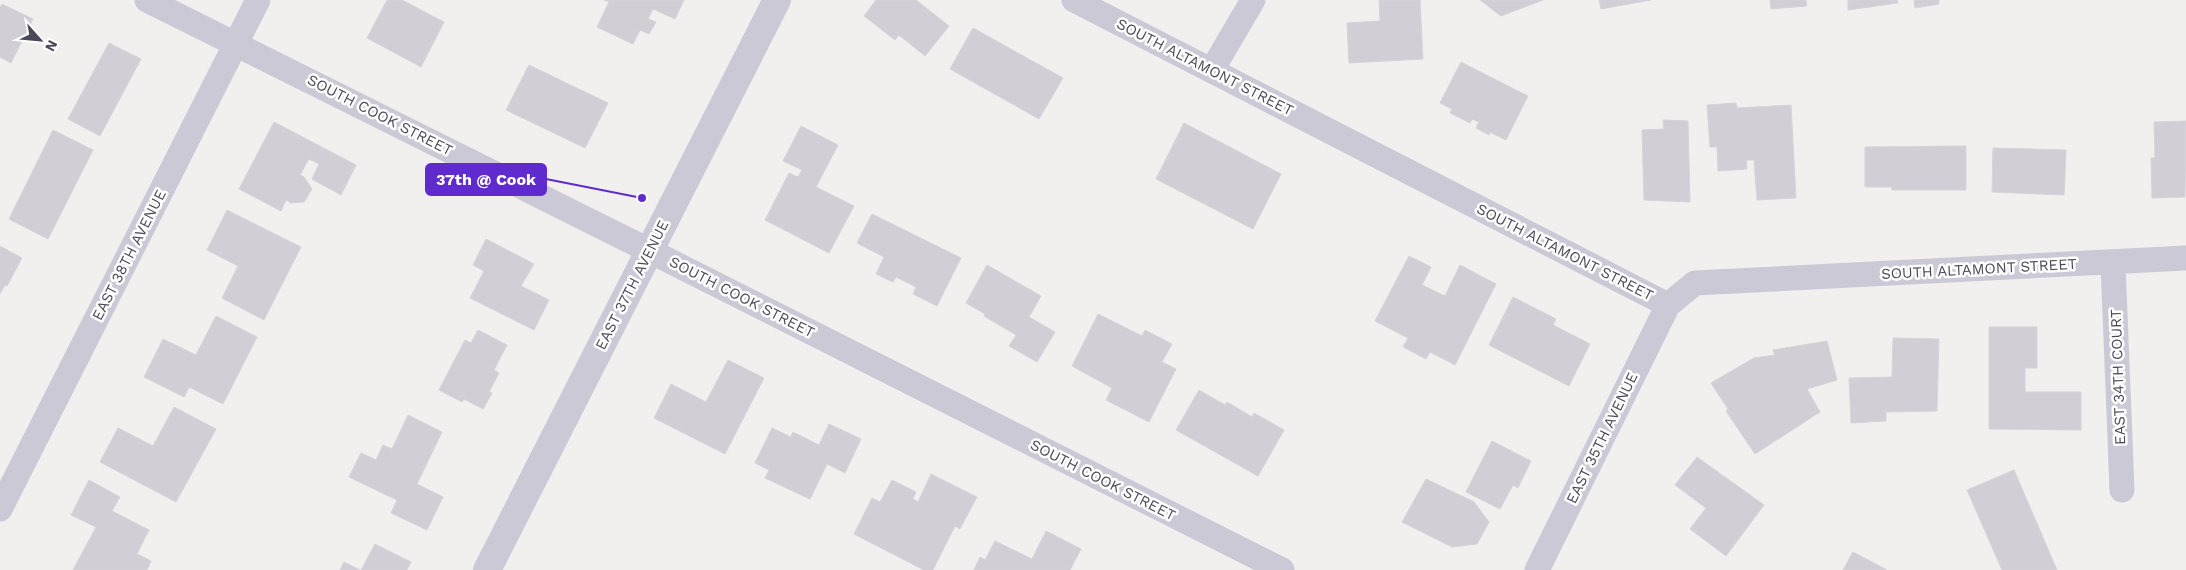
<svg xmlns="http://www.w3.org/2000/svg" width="2186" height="570" font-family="'Work Sans',sans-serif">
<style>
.building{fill:#d1ced5;stroke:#d6d3d9}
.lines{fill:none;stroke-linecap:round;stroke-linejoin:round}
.minor{stroke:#ccc9d7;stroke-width:25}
.tertiary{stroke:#ccc9d7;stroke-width:28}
.labels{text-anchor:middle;stroke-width:5;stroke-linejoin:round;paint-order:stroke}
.street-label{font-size:15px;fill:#4c485a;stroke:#fff}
.leader{fill:none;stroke:#5f2bce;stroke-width:2}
.callout-dot{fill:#5f2bce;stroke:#fff;stroke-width:2}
.callout{fill:#5f2bce;stroke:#5f2bce;stroke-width:2}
.callout-label{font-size:16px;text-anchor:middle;font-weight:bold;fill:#fff}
</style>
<rect width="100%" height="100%" fill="#f1f0ee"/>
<path class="building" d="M387,0H402L444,22L421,67L367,38Z
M604,0H684L675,19L653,9L648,19L656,22L649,34L640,30L633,44L597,27L609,2Z
M876,0H916L949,26L925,56L899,35L895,40L864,16Z
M1379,0H1420L1423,59L1349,63L1347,23L1380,21Z
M1480,0H1543L1501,16Z
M1599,0H1651L1601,9Z
M1770,0H1806L1807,6L1771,9Z
M1848,0H1897L1898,3L1848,10Z
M1914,0H1939V4L1915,8Z
M2,4L33,19L11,63L0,57V8Z
M973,28L1063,78L1039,119L950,69Z
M109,43L141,59L100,136L68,119Z
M1461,62L1528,96L1506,140L1490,132L1489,135L1476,128L1479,122L1472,119L1470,123L1450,113L1452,109L1440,103Z
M529,65L608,103L585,148L506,110Z
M1736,103L1737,108L1791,105L1796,198L1757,200L1754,160H1746L1747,169L1718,171L1717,147H1710L1707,105Z
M1663,120L1688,121L1690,202L1644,200L1642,130L1664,129Z
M2186,121L2185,197L2152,198L2151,158H2155L2154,122Z
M274,122L356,165L341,195L312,179L319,164L309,159L300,175L304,177L312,189L304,202L291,203L286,200L281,211L239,189Z
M1184,123L1281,174L1253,229L1156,179Z
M801,126L838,145L816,187L854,206L829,253L765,220L789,173L798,177L802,170L783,161Z
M53,130L93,150L48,239L9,219Z
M1966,146V190H1892V187H1865V147Z
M1993,148L2066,150L2064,195L1992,192Z
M227,210L301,247L264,320L222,298L238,266L207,250Z
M872,214L961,258L937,306L913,294L916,287L896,277L893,282L876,274L884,257L857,243Z
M486,239L534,264L521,286L549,300L534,330L470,298L484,271L473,265Z
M0,246L22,258L7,286L5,285L0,294Z
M1409,256L1431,267L1422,285L1445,296L1460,265L1496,284L1455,365L1430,352L1426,359L1403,347L1408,338L1375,321Z
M987,265L1041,296L1029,317L1055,332L1037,362L1009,346L1016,335L984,316L985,314L966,303Z
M1513,297L1556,319L1553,325L1590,344L1569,386L1489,345Z
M1098,314L1142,336L1145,330L1172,344L1162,362L1176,369L1149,422L1106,400L1112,388L1072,366Z
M216,316L257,337L223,404L189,387L184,397L144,377L163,339L196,355Z
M1989,327H2037V368H2025V392H2081V430L1989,429Z
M478,330L507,345L494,370L499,373L489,392L492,393L483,409L464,399L462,402L439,390L465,340L471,343Z
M1893,338L1939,339L1937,411L1886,412V421L1851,423L1849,378L1892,377Z
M1827,341L1837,380L1807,389L1820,412L1755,454L1726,411L1728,409L1711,383L1754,358L1775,355L1773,350Z
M728,360L764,378L725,454L654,418L671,384L706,402Z
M1199,390L1225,405L1227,402L1252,417L1254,413L1284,430L1258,476L1176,430Z
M174,407L216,429L176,502L100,462L118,428L153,446Z
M408,415L442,432L417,484L443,497L427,530L391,513L397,500L349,477L361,453L376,460L383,445L392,449Z
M829,424L861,439L845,473L827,464L810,499L765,478L769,470L755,463L772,428L791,437L793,432L819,445Z
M1492,441L1531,461L1518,488L1513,485L1500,509L1466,492Z
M1697,457L1764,505L1726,556L1690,529L1706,508L1675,485Z
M2014,470L2057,570H2002L1967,490Z
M931,474L977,497L960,529L955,526L933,570H924L854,534L872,498L880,502L892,480L916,492L913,499L918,502Z
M1426,479L1474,502L1489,522L1477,544L1452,547L1402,522Z
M89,480L120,497L112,511L149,530L137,554L151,561L147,570H73L96,527L71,515Z
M1046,531L1081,549L1070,570H974L980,557L985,560L995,541L1032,559Z
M375,544L411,562L407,570H361Z
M1853,552L1887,570H1843Z
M344,562L360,570H340Z"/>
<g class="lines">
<path class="minor" d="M147,0L650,251L1282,570
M1074,0L1668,305L1695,283L2186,258
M1212,70L1253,0
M2113,263L2122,490
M0,509L258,0
M1537,570L1668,305"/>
<path class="tertiary" d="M487,570L777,0"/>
</g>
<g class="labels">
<g class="street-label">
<text transform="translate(1205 67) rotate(27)" y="5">SOUTH ALTAMONT STREET</text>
<text transform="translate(380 115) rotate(27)" y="5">SOUTH COOK STREET</text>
<text transform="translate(1565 252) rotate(27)" y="5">SOUTH ALTAMONT STREET</text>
<text transform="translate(129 255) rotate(-63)" y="5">EAST 38TH AVENUE</text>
<text transform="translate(1979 269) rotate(-3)" y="5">SOUTH ALTAMONT STREET</text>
<text transform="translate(632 285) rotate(-63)" y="5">EAST 37TH AVENUE</text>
<text transform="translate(742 297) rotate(27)" y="5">SOUTH COOK STREET</text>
<text transform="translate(2118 377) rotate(-92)" y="5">EAST 34TH COURT</text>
<text transform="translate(1602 438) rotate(-64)" y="5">EAST 35TH AVENUE</text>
<text transform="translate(1103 480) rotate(27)" y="5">SOUTH COOK STREET</text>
</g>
</g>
<path class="leader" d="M642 198L546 179"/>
<circle class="callout-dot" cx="642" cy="198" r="5"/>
<rect class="callout" x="426" y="164" width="120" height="31" rx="5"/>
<g class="callout-label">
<text x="486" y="185">37th @ Cook</text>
</g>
<g transform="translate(40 40) rotate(117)" stroke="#ffffff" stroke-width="4" paint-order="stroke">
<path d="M0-4L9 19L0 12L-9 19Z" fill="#4c485a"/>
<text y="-8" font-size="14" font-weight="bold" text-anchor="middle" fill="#4c485a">N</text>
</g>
</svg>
